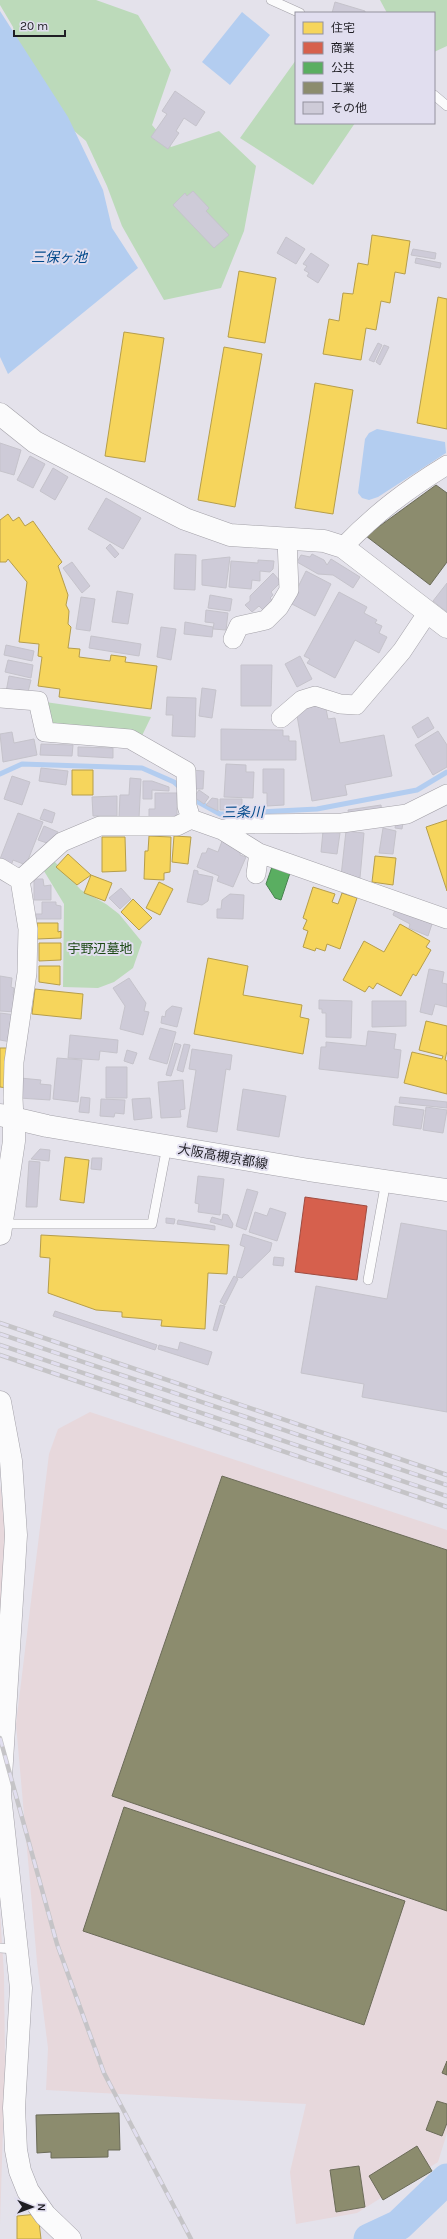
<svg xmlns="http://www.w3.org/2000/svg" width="447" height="2239" font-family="Karla,'Noto Sans JP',sans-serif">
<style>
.industrial{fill:#e7d8dc}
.green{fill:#bcdaba}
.water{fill:#b3cdf0}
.homes{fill:#f6d55c;stroke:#b69e4b}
.shops{fill:#d6604d;stroke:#9f4c41}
.public{fill:#5aae61;stroke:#48834f}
.industry{fill:#8c8c6e;stroke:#6b6b58}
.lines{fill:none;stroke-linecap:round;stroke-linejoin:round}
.stream{stroke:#b3cdf0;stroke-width:5}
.river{stroke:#b3cdf0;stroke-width:31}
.building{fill:#cecbd8;stroke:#c5c3cb}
.service-casing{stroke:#a3a1a8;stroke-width:10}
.minor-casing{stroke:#a3a1a8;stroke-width:20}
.tertiary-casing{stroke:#a3a1a8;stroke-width:23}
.primary-casing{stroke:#a3a1a8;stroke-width:23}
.service{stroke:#fbfbfc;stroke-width:9}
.minor{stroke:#fbfbfc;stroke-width:19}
.tertiary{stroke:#fbfbfc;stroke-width:22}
.primary{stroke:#fbfbfc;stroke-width:22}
.rail-casing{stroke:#c5c4c7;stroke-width:4.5}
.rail{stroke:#e1deef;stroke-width:3;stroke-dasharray:9;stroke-linecap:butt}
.labels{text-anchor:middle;stroke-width:4;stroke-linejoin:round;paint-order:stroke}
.park-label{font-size:13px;fill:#1d4915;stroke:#e1deef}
.street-label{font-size:13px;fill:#1f1e24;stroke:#e1deef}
.water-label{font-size:14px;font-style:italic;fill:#00488a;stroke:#e1deef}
</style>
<rect width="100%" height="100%" fill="#e4e2eb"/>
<path class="industrial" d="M90,1412L447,1530V2133L438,2162L357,2213L296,2224L290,2172L306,2104L46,2090L48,2048L37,1962L16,1724L49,1454L58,1429Z
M0,1485L6,1526L0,1631Z
M0,1912L4,1974L5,2063L0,2225Z"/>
<path class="green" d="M0,0H96L138,15L171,70L152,125L171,147L219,131L256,166L244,231L221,288L164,300L122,226L107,186L86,141L26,90L13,27L0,5Z
M380,0H447V46L434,52V13H387Z
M296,60V123H355L313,185L240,138Z
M38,701L151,717L138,744L45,732Z
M54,861L81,890L106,904L119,914L142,942L133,968L114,982L98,988L63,987L64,904L44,871Z"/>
<path class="water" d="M0,11L68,117L103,190L112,228L138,268L8,374L0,357Z
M242,12L270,35L230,85L202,62Z
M377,429L445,442L446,453L378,497L369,500L362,498L358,493L365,439L369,433Z"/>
<path class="homes" d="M372,235L410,241L405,274L395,272L390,303L381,301L376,330L366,328L361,360L323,354L329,319L339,321L343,293L353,294L358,263L368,265Z
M239,271L276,278L265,343L228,337Z
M438,297L447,299V429L417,423Z
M124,332L164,338L145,462L105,456Z
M224,347L262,354L235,507L198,500Z
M315,383L353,390L333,514L295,508Z
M8,514L13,521L19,517L25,526L33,521L62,562L58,566L68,595L66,605L69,611L68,624L71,627L68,648L80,649L79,657L110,661L111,655L126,657L125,662L157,666L151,709L59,697L60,689L38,686L42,657L38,656L39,644L19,642L27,582L8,559L6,562H0V520Z
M72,770H93V795H72Z
M447,820V891L426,827Z
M149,836L171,837L170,872L164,873V880L144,879L145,851H148Z
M174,836L191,837L188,864L172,862Z
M102,837H125L126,871L102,872Z
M68,854L91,875L77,885L56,867Z
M375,856L396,858L393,885L372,882Z
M91,875L112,883L105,901L84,893Z
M159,882L173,889L160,915L146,908Z
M313,887L335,894L332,902L338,904L342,893L357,898L340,949L327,944L325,951L316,948L315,951L303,947L308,931L303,929L307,920L303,918Z
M133,899L152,918L139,930L121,912Z
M37,923H58V932L61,931V938L37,939Z
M400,924L430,941L426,947L431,950L416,976L413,974L401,996L377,983L373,989L369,986L365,992L343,980L364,941L384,952Z
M39,943H61V960L39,961Z
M208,958L248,966L243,995L302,1005L300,1017L309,1019L303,1054L194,1034Z
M39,966H60V985L39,982Z
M35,989L83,994L81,1019L32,1014Z
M426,1021L447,1026V1051L445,1060L447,1061V1094L404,1083L412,1052L442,1059L443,1056L419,1050Z
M0,1048H8L7,1088L0,1087Z
M65,1157L89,1160L84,1203L60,1200Z
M41,1235L229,1245L227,1274L208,1273L205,1329L161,1326L162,1320L122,1317V1312L96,1310L48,1293L50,1258L40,1257Z
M38,2214L41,2239H17V2216Z"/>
<path class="shops" d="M305,1197L367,1206L357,1280L295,1272Z"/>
<path class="public" d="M273,864L291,870L281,900L275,898L266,884Z"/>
<path class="industry" d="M436,485L447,493V562L430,585L366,536Z
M222,1476L447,1550V1911L112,1796Z
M124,1807L405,1901L364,2025L83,1931Z
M447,2061V2075L442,2073Z
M437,2101L447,2104V2123L442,2136L426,2130Z
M119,2113L120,2150H108V2157L51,2158V2152L37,2153L36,2115Z
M417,2146L432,2171L383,2200L369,2176Z
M359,2166L365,2207L336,2212L330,2170Z"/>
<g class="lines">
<path class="stream" d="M0,774L22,764L142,768L174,782L181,788
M191,798L220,814L317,809L417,790L447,772"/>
<path class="river" d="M369,2239L399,2225L447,2179"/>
</g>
<path class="building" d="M335,2L365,11V13H332Z
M175,91L205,112L196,126L184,118L176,131L179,133L168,149L151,137L167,114L162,111Z
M193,191L209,208L206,211L229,235L214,248L173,205L185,193L187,196Z
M286,237L305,249L296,264L277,253Z
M413,249L436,253L435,259L411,255Z
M311,253L329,265L318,283L307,276L309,273L304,270L307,266L303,264Z
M416,258L441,263L440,268L415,263Z
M378,343L382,345L374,362L369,360Z
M384,345L389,347L380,365L376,362Z
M0,443L21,450L14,475L0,471Z
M30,456L45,464L33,488L17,480Z
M53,468L68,477L55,500L40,491Z
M106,498L141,518L123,549L88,529Z
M110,544L119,554L115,558L106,548Z
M175,554L196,555L195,590L174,589Z
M312,554L324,560L327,565L331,559L360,577L353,588L333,575L318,574L297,562L301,555L310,557Z
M230,557L226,588L202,585V560Z
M258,560L274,561L273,569L270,572L260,571V581L252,580L251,589L229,587L231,561L258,563Z
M72,562L90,586L82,593L63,568Z
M306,571L331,584L315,616L290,603Z
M273,573L281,582L271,592L273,595L270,598L273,601L264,611L259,606L252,612L245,605L250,601V596Z
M447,583V612L433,601Z
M117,591L133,594L128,624L112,622Z
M339,592L367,607L364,613L377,620L375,623L382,626L379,633L387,637L379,653L355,640L335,678L307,663L310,659L304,656Z
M210,595L232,599L230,611L208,608Z
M81,597L95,599L90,631L76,629Z
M206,610L228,613L226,630L213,629L214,623L205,622Z
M185,622L213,627L212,637L184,634Z
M161,627L176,629L171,660L157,657Z
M91,636L141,644L139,656L89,648Z
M6,645L34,651L32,661L4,655Z
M300,656L312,679L297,687L285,664Z
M8,660L33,665L31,678L5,672Z
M241,665H272L271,706H241Z
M9,676L31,680L27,696L6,692Z
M202,688L216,690L212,718L199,716Z
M167,697L196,698L195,737L172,736L173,715H166Z
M325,704L328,719L335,718L340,743L384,735L392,776L345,785L347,795L312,801L296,710Z
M428,717L434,728L418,738L412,727Z
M221,729L283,730V736H289V741H296V760H221Z
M438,731L447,745V767L433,775L415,745Z
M12,732L14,743L34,739L37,755L3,762L0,734Z
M41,744L73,745L72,756L40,755Z
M78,747L113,748V758L78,756Z
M226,764L246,765V772H254L253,798L224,797Z
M41,768L68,771L66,785L39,781Z
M263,769H284V805L267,806V793H263Z
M191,770L204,771L203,789H190Z
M12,776L30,782L22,805L4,799Z
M130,778L141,779L139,818L119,817L120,795H129Z
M143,781H152L169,787V791L152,790V799H143Z
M199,790L209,797L204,804L194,797Z
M155,793H177V819H149V809H155Z
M117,796V816H93L92,797Z
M212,798L218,799V811L206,805Z
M220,799H242V810H220Z
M381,805L382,813L349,819L348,810Z
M44,809L55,813L52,823L40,819Z
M18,813L43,822L26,865L13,860L11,866L0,859Z
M396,822L403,823L402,829L395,828Z
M44,826L58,832L53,845L38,840Z
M383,828L396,831L393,854L379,853Z
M323,831L340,833L337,854L321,852Z
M346,831L364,833L360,878L341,876Z
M222,841L241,849L240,855L246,857L233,887L217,881L219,876L197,867L202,853H206L208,848L218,852Z
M194,870L198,871V874L213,877L208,901L202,905L187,902Z
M34,879H43L44,886L51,885V900H34Z
M121,888L131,899L120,909L109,898Z
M230,894L244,895L243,919L217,918V909H221L222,900Z
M42,902H56V905L61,906V919H36V914H42Z
M395,910L432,924L428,936L409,928L410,924L393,915Z
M429,969L444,972L442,983L447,984V1007L435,1004L432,1015L420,1012Z
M0,976L12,978L11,987L14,988L13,995H18L16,1012L0,1011Z
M129,978L146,1003L144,1011L149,1012L143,1035L120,1029L125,1006L113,988Z
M319,1000L352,1001L351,1038L326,1037V1013H322V1009H319Z
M372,1001H406V1026L372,1027Z
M172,1006L182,1008L177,1027L161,1023L162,1016L165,1017L166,1011Z
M0,1013L16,1015L11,1042L0,1040Z
M160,1028L176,1032L167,1064L149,1059Z
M368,1031L396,1034L394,1049L401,1050L398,1078L319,1069L321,1047H326V1042L366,1046Z
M70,1035L118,1040L117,1053L100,1051L99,1060L68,1058Z
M175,1043L181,1045L171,1076L166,1075Z
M184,1044L190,1045L183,1072L177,1070Z
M192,1049L232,1055L230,1070L226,1069L217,1132L187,1127L196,1070L189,1069Z
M127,1050L137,1053L133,1064L124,1061Z
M57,1058L82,1060L78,1102L53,1099Z
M106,1067H127V1098H106Z
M20,1078L41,1080L40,1084L51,1085L50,1100L19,1098Z
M183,1080L185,1109L180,1110L181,1117L161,1118L158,1082Z
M243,1089L286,1096L279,1137L237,1130Z
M81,1097L90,1098L89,1113L79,1112Z
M400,1097L447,1102V1108L399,1103Z
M150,1098L152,1118L134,1120L132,1099Z
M101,1099L125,1100L124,1114L115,1113L114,1117L100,1116Z
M395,1106L424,1110L421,1129L393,1125Z
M426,1107L447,1110L443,1133L423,1130Z
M40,1149L50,1150L49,1161L31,1159Z
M92,1158H102L101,1170L91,1169Z
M29,1161L40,1162L37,1207H26Z
M198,1176L224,1179L220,1215L198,1212L199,1204L195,1203Z
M247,1189L258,1192L246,1230L236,1226Z
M270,1208L286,1213L277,1241L249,1232L255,1212L267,1216Z
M223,1214L228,1215L233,1224L232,1228L210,1222L212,1217L222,1220Z
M166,1218L175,1219L174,1224L166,1223Z
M178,1220L215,1226V1230L177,1224Z
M401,1223L447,1231V1412L362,1397L364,1384L301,1373L316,1286L387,1299Z
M243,1234L272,1243L270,1251L242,1278L236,1277L245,1247L240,1245Z
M274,1257L284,1258L283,1266L273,1265Z
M234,1276L238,1279L225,1305L220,1302Z
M220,1305L225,1306L217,1331L213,1330Z
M55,1311L157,1345L155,1350L53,1316Z
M180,1342L212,1352L208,1365L158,1349L159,1345L178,1350Z"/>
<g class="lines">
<g class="service-casing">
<path id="service" d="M271,0L300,13
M434,95L447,106
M1,1224H152L167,1146
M368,1280L386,1181
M0,1948L16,1949"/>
</g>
<g class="minor-casing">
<path id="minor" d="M343,547C376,513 406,490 447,465
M233,639L239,626L266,620L279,607L289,590L287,539
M0,698L38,701L45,732L130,739L186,771L187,806L191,819
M281,718L302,700L315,696L340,704L356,705L402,651L428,612
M222,830L242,824L342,823L407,814L447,794
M0,868L20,880
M256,874L259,853
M20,880L62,842L100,826H177L191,819L222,830L259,853L447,919
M14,1120L13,1098L14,1062L27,973L28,929L20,880"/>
</g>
<g class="tertiary-casing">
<path id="tertiary" d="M0,414L35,442L185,519L230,535L324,541L343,547L447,627
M0,1234L14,1141V1120
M0,1402L11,1461L16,1535L0,1793
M0,1795L21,1988L14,2108L16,2150L20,2171L28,2191L45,2215L70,2239"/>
</g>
<g class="primary-casing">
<path id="primary" d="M0,1115L47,1126L309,1170L447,1190"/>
</g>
<use href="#service" class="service"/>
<use href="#minor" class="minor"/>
<use href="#tertiary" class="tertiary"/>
<use href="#primary" class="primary"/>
<g class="rail-casing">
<path id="rail" d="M0,1323L447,1475
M0,1334L447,1485
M0,1345L447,1496
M0,1355L447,1507
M0,1738L57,1944L104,2073L191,2239"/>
</g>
<use href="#rail" class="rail"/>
</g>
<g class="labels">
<g class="park-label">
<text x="100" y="953">宇野辺墓地</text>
</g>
<g class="street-label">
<text transform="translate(223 1156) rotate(10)" y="5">大阪高槻京都線</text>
</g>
<g class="water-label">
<text x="59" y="262">三保ヶ池</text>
<text transform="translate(243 812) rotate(-1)" y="5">三条川</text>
</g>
</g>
<rect x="295" y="12" width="140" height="112" fill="#e1deef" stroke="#93919e"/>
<rect x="303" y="22" width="20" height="12" fill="#f6d55c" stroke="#93919e"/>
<text x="331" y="32" font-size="12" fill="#1f1e24">住宅</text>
<rect x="303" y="42" width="20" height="12" fill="#d6604d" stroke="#93919e"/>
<text x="331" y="52" font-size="12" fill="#1f1e24">商業</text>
<rect x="303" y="62" width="20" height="12" fill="#5aae61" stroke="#93919e"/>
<text x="331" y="72" font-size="12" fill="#1f1e24">公共</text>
<rect x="303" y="82" width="20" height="12" fill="#8c8c6e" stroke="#93919e"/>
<text x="331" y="92" font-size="12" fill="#1f1e24">工業</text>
<rect x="303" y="102" width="20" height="12" fill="#cecbd8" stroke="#93919e"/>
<text x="331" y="112" font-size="12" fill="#1f1e24">その他</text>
<g transform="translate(32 2207) rotate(91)" stroke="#e1deef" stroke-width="3" paint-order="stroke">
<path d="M0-3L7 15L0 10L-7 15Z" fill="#1f1e24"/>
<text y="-6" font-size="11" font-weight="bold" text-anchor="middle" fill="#1f1e24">N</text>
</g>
<path d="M14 30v6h51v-6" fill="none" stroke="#1f1e24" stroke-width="2"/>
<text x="20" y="30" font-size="12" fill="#1f1e24" stroke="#e1deef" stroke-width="3" paint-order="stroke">20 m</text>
</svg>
